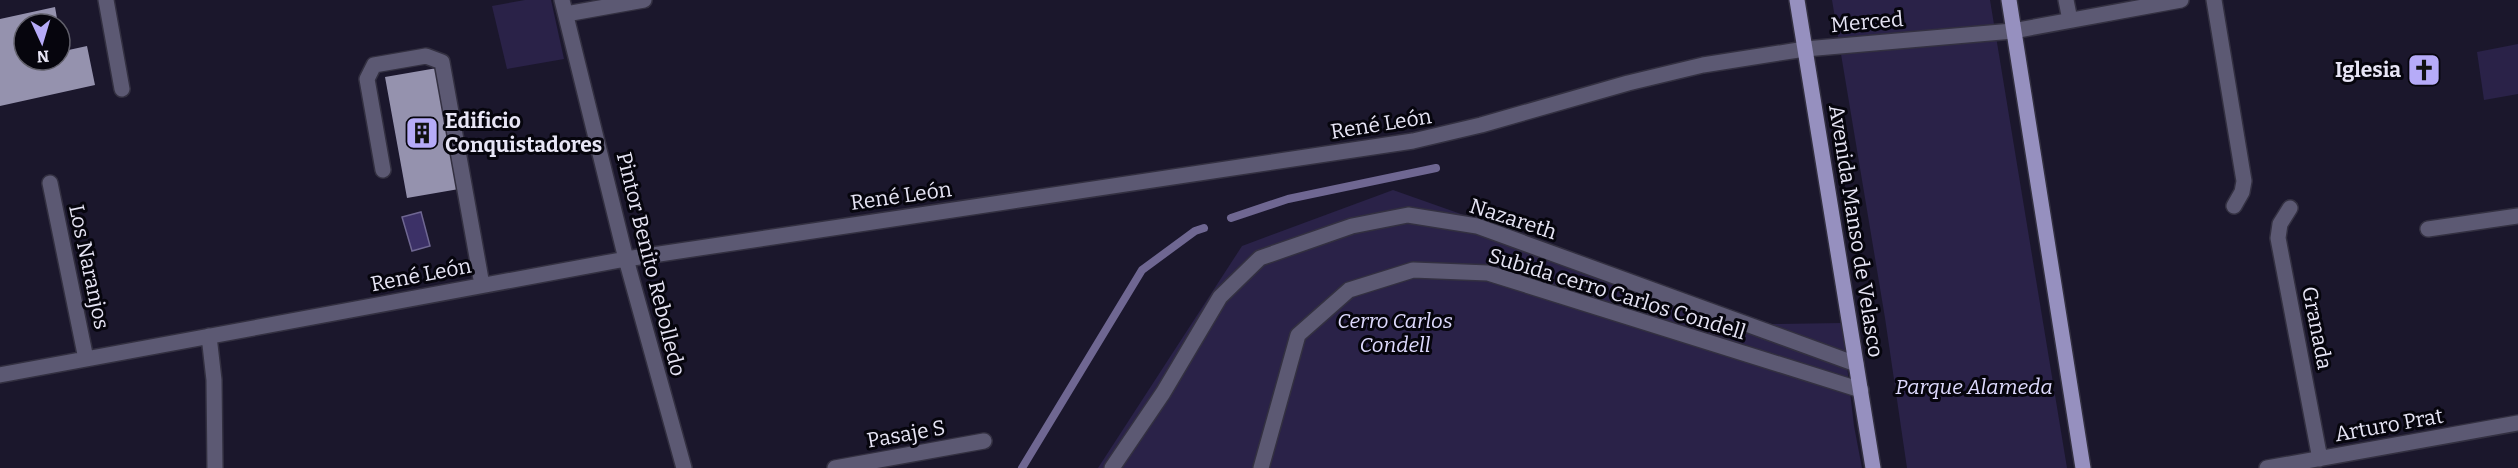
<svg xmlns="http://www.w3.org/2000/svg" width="2518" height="468" font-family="Bitter,serif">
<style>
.green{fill:#2a2248}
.water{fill:#3c3167;stroke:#6f6792;stroke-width:1.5}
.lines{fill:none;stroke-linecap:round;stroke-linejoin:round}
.stream{stroke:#6f6792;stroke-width:8}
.building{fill:#9592ae}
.minor-casing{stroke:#333041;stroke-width:18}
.major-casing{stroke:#333041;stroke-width:18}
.minor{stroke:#5c5973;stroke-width:15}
.major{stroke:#9690bf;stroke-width:15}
.labels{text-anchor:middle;stroke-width:6;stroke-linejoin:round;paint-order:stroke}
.street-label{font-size:21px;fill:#e7e5f5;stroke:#06050d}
.poi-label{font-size:21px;font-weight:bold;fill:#e7e5f5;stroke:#06050d;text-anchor:end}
.park-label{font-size:21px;font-style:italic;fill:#dedafe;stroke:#06050d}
</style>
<rect width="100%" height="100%" fill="#1b172c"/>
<path class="green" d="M525,0H551L564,59L507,69L492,6Z
M1832,0H1990L2067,468H1907L1885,318Z
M2518,44V94L2484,100L2477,52Z
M1393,190L1772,324L1842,323L1854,426L1862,468H1098L1242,246Z"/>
<path class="water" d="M421,212L430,246L412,251L402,217Z"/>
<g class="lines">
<path class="stream" d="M1231,218L1288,199L1436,168
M1022,468L1142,270L1195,231L1204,228"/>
</g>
<path class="building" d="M55,7L58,24H24V60H60L61,36L64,51L87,46L95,85L0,106V19Z
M437,68L459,189L407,198L385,77Z"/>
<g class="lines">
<g class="minor-casing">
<path id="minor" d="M106,0L122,89
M562,0L626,259L684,468
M2066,0L2070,20
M2214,0L2244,181L2242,192L2234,206
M566,14L644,0
M383,170L367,79L374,65L426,56L442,62L482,285
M50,183L86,359
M2290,208L2280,224L2278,238L2320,459
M2428,229L2518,216
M209,336L214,380L215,468
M0,375L626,259L1413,141L1481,125L1628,83L1703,65L1805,49L2013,31L2181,0
M835,468L984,441
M1112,468L1163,393L1220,297L1260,258L1352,226L1408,215L1477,226L1856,364
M1261,468L1298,335L1349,290L1413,270L1488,273L1861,390
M2267,468L2518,423"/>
</g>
<g class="major-casing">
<path id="major" d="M1797,0L1873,468
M2009,0L2083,468"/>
</g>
<use href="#minor" class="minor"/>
<use href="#major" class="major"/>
</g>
<defs>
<g id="church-square" transform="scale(1.725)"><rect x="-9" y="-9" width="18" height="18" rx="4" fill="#b6abf8" stroke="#06050d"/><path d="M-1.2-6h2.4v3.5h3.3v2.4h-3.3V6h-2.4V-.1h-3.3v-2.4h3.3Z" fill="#111"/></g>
<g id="building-square" transform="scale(1.725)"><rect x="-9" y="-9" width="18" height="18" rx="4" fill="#b6abf8" stroke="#06050d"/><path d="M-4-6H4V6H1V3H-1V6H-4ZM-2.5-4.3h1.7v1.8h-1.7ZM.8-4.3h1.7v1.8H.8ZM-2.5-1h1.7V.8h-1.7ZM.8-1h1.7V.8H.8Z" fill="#111"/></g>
</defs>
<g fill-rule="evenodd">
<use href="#church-square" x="2424" y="70"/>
<use href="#building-square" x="422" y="133"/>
</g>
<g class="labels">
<g class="street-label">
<text transform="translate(1867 22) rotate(-5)" y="7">Merced</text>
<text transform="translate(1381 124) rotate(-9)" y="7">René León</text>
<text transform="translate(901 196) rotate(-8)" y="7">René León</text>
<text transform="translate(1513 219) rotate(18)" y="7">Nazareth</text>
<text transform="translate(1856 231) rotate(81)" y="7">Avenida Manso de Velasco</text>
<text transform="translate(651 264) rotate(76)" y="7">Pintor Benito Rebolledo</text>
<text transform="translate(89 267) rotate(78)" y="7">Los Naranjos</text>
<text transform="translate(421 275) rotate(-11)" y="7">René León</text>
<text transform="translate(1617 294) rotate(17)" y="7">Subida cerro Carlos Condell</text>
<text transform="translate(2317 328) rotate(79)" y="7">Granada</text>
<text transform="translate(2389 425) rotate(-10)" y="7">Arturo Prat</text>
<text transform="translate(906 434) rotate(-10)" y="7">Pasaje S</text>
</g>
<g class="poi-label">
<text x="2401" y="77">Iglesia</text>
<text x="445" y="128" text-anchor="start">Edificio<tspan x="445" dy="24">Conquistadores</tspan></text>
</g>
<g class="park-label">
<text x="1395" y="328">Cerro Carlos<tspan x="1395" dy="24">Condell</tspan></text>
<text x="1974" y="394">Parque Alameda</text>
</g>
</g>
<g transform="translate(42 42) rotate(176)"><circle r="28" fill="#06050d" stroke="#605f6a" stroke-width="1.5"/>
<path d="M0-4.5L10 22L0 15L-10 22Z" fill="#b6abf8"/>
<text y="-9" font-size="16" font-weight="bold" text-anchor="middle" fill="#e7e5f5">N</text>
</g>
</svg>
